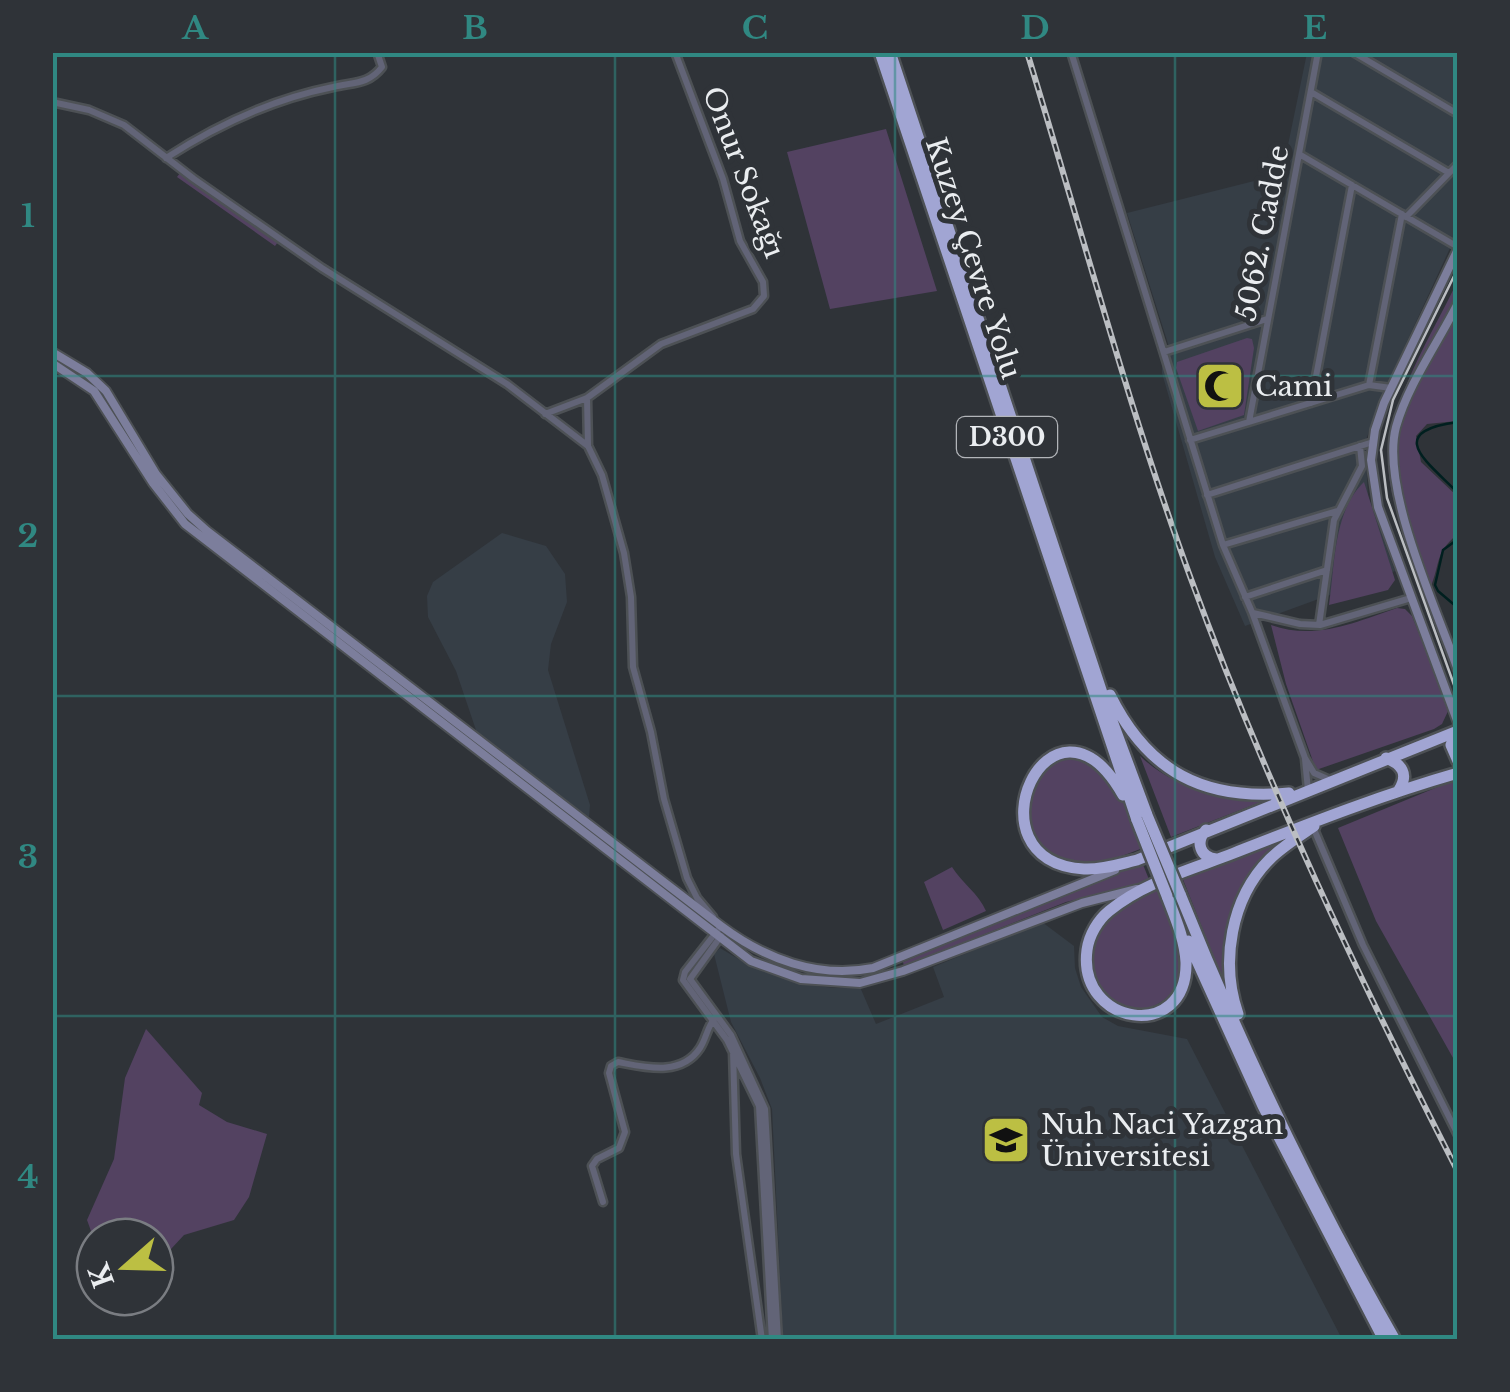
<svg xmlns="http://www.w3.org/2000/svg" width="1510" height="1392" font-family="'Libre Baskerville',serif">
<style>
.built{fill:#363e46}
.green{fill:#534261}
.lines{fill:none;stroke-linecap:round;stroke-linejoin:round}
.stream{stroke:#001f1f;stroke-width:2.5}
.street-casing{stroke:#4d5155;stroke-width:11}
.secondary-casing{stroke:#4d5155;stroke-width:12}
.highway-casing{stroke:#4d5155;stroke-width:16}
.street{stroke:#626477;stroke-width:6}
.secondary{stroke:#7c7e9c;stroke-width:8}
.highway{stroke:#a1a5d3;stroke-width:11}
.tram{stroke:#bbbec2;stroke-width:2.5}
.rail-casing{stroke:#bbbec2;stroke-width:6}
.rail{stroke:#2f3338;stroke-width:2.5;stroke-dasharray:8;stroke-linecap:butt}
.highway-bridge-casing{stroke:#4d5155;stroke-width:16;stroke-linecap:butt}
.highway-bridge{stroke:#a1a5d3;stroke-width:11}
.grid{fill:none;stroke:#308882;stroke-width:2.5;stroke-opacity:0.55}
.labels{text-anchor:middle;stroke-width:10;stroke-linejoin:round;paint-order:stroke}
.shield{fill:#2f3338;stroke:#b2b5b9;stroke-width:2.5}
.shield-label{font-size:25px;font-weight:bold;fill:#eaedf0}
.street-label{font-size:28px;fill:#eaedf0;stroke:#2f3338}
.poi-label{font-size:28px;fill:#eaedf0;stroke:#2f3338;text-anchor:start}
.neatline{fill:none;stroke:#308882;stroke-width:4}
.grid-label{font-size:32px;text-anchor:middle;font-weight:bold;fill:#308882}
</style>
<rect width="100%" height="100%" fill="#2f3338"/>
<path class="built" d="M1307,53H1457V233L1379,402L1365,443L1368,496L1395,571L1245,626L1215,557L1162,373V361L1169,347L1127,213L1282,174Z
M502,533L546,546L565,574L567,602L551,644L548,670L590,805L589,817L478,736L456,671L428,617L427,596L433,582Z
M1042,922L1074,946L1075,968L1081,987L1102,1017L1118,1026L1187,1039L1342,1339H783L772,1109L760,1078L731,1022L714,954L720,948L752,967L799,984L835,988L860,987L876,1024L944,997L933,967Z"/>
<path class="green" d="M886,129L937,291L830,309L787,152Z
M180,173L278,242L275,246L177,177Z
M1457,282V421L1427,424L1416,436L1421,462L1457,496V535C1433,553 1441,568 1428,592C1415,555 1393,514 1389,475C1381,413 1431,337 1457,282Z
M1247,338L1252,339L1254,348L1244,415L1198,431L1176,368L1177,362Z
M1364,482L1395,580L1388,590L1329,605C1335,566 1333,511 1364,482Z
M1397,608L1405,609L1412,616L1449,709L1442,724L1434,729L1316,770L1286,684L1271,625C1316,641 1355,622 1397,608Z
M1066,756L1093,762L1123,800L1143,848C1106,863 1070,873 1039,842C1033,835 1026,824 1026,814C1025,802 1032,786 1035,774Z
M1140,756C1179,792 1219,797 1271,798L1171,837Z
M1457,779V1065L1376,921L1338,828Z
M1282,838C1234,878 1230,921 1226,979L1223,980L1182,877Z
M1142,862L1150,882L1066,902L904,966L903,962Z
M952,867C962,883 979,894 986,911L943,930L924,882Z
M1159,888C1177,936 1207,999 1133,1012C1124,1008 1111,1003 1105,996C1081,973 1091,928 1115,910C1127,900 1146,895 1159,888Z
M146,1029L202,1093L199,1105L227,1122L267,1134L249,1197L234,1220L184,1235L171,1249L155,1255V1237H98L91,1231L87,1220L114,1159L125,1078Z"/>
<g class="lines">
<path class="stream" d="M1458,422C1382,432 1429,463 1458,493
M1458,539L1443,550L1435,585L1438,591L1458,608"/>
<g class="street-casing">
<path id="street" d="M1071,52L1223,545L1252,612L1305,758L1314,773L1330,780
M1353,52L1458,114
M1456,52L1458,53
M1311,92L1449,173
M52,102L89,110L124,125L194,179L322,268L507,384L588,446L602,475L624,553L631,597L633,667L651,732L664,799L687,878L697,898L713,917
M1299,154L1458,247
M166,158C217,125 273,99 333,87C353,82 368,85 382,67L377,52
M1406,217L1458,164
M1164,352L1267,319
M1369,385L1402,214
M587,398L588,446
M1311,403L1352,185
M545,414L587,398L661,344L753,309L764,296L763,282L740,241L723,179L675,52
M1249,422L1318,52
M1190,440L1369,385L1391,388
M1207,495L1373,442
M1223,545L1337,511
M1245,597L1327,570
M1253,613L1300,624L1320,625L1411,598
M1319,625L1334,520L1362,466L1360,446
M1305,759L1308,790
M1313,827L1363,945L1458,1135
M721,926L685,972L683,980L727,1040L759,1106L772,1340
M721,936L690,979L731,1035L765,1109L778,1340
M733,1051L736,1154L762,1340
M603,1202L592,1166L597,1159L619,1148L625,1132L609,1073L611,1066L618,1062C645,1067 681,1077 700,1048C706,1039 707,1028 714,1019"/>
</g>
<g class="secondary-casing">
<path id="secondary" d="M1458,249L1384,403L1375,430L1371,460L1378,507L1458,723
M1458,303C1438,343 1408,384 1396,427C1380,488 1436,608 1458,670
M52,352L87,373L106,391L156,474L188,514L207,531L721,926C765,959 818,979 873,968L1115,870
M52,363L94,391L153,483L185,524L751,961L801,979L860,983L903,971L1082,903L1137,889"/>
</g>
<g class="highway-casing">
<path id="highway" d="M880,52L1137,820
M890,52L1105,702L1147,815
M1110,695C1148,772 1204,801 1289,793
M1458,729L1451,745L1458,761
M1386,758C1402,764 1409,774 1399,790
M1123,795C1051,668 962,862 1084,869C1102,870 1120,864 1137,860L1455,732
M1206,830C1195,842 1200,857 1216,859
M1180,894C1241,1046 1313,1197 1395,1340
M1167,896C1175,917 1185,940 1186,962C1188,1043 1077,1026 1087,950C1089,935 1098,920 1109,911C1144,882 1193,869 1234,853C1308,824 1381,795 1458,773
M1188,941L1263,1106L1384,1340
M1238,1014C1220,962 1231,898 1270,859C1283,846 1300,836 1314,826"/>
</g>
<use href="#street" class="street"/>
<use href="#secondary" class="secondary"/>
<use href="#highway" class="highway"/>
<path class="tram" d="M1458,268L1393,400L1381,450L1387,498L1458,696"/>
<g class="rail-casing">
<path id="rail" d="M1027,52C1081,228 1128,407 1191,579C1266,784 1359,978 1458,1172"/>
</g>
<use href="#rail" class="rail"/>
<g class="highway-bridge-casing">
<path id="highway-bridge" d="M1147,815L1180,894
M1137,820L1167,896"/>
</g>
<use href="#highway-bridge" class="highway-bridge"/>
</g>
<path class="grid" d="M335,52V1340M615,52V1340M895,52V1340M1175,52V1340M52,376H1458M52,696H1458M52,1016H1458"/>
<defs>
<g id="mosque-square" transform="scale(2.5)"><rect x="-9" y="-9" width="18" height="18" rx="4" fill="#bcbf43" stroke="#2f3338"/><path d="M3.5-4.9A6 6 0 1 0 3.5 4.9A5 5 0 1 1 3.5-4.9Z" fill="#111"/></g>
<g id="university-square" transform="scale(2.5)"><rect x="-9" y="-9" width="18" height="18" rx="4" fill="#bcbf43" stroke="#2f3338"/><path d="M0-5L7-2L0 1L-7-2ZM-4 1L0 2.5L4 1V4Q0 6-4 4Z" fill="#111"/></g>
</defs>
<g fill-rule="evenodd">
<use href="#mosque-square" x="1220" y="386"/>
<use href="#university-square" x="1006" y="1140"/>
</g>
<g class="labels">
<rect class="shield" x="957" y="417" width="100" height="40" rx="8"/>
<g class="shield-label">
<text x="1007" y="446">D300</text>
</g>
<g class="street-label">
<text transform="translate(744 172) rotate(69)" y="10">Onur Sokağı</text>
<text transform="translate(1262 233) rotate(-79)" y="10">5062. Cadde</text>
<text transform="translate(974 258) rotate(72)" y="10">Kuzey Çevre Yolu</text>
</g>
<g class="poi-label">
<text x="1255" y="396">Cami</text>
<text x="1041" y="1134">Nuh Naci Yazgan<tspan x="1041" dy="32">Üniversitesi</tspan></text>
</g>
</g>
<rect width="1510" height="1392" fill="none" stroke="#2f3338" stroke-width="110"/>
<g transform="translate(125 1267) rotate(250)"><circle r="48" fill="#2f3338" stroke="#7a7d82" stroke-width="2.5"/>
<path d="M0-8L18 38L0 25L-18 38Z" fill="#bcbf43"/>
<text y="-15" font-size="28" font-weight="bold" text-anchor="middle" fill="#eaedf0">K</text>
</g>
<rect x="55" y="55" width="1400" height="1282" class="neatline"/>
<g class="grid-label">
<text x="195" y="39">A</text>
<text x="475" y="39">B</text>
<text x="755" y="39">C</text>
<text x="1035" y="39">D</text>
<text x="1315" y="39">E</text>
<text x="28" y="227">1</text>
<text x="28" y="547">2</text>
<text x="28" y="868">3</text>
<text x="28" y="1188">4</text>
</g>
</svg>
